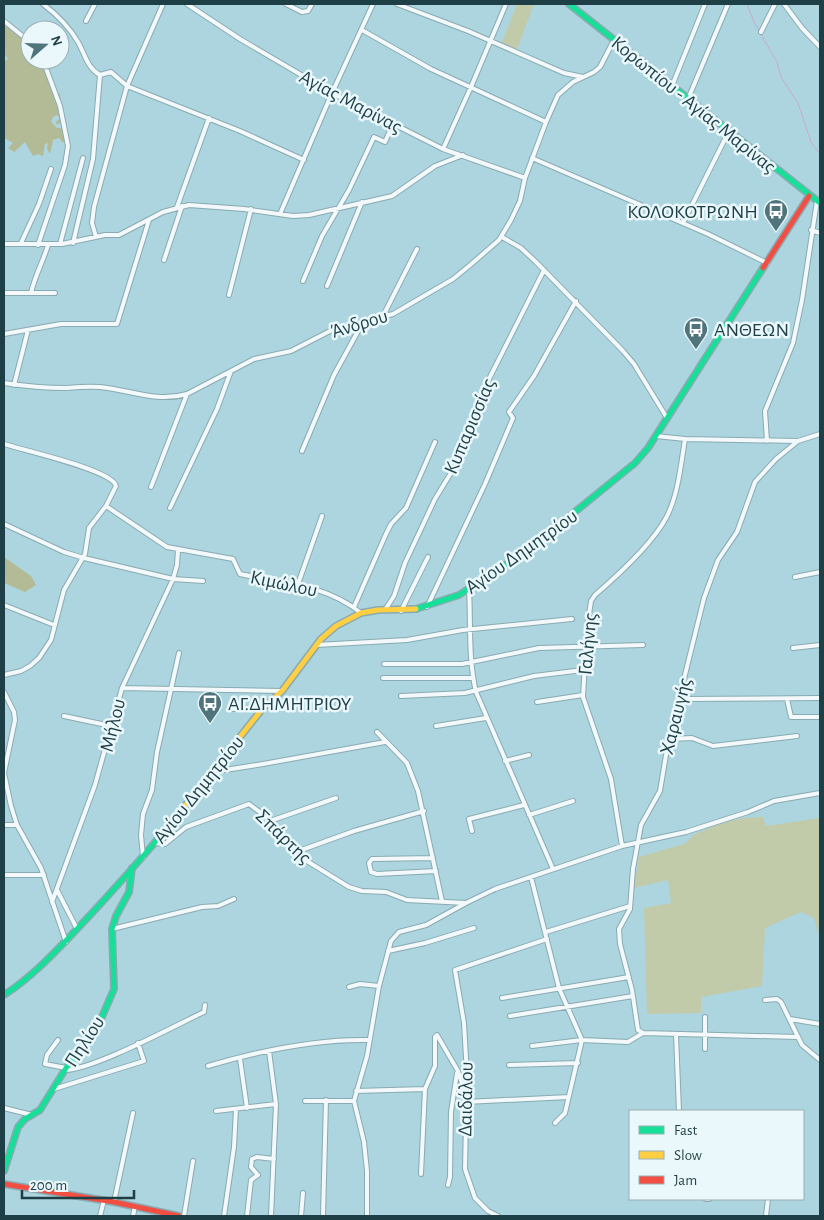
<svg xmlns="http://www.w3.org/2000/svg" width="824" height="1220" font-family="'Alegreya Sans',sans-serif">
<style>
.green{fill:#c2cba9}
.forest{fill:#b3bb96}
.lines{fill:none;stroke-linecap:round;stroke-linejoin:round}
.stream{stroke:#caaacf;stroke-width:1}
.street-casing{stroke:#89aab2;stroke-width:6}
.fast-casing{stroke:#89aab2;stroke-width:8}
.slow-casing{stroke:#89aab2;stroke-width:8}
.jam-casing{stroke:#89aab2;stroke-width:8}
.street{stroke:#f3f9fa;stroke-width:4}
.fast{stroke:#16e098;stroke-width:5}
.slow{stroke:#ffcf43;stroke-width:5}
.jam{stroke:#f24e42;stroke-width:5}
.labels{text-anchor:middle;stroke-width:5;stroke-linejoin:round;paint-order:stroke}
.street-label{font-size:20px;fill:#1f3f46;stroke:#eaf8fc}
.poi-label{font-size:20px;fill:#1f3f46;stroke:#eaf8fc;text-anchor:start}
</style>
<rect width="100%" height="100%" fill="#acd5df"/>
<path class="green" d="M517,4H534L516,52L501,45Z
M763,817L766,826L820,818V937L814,918L801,912L765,928L762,986L701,997V1013L647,1014L644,908L671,903L668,880L634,888L639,857L684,844L695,834L714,826L742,818Z"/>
<path class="forest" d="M8,26L30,43V60H46L48,66L45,67L51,89L60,94L62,121L57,125L56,122L60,118L57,115L53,117L51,122L57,128H66V138L63,143L59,138L53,140L50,154L47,149L48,143L45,144L43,156L38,154L33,156L25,142L14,152L8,148L13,143L4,138V62L8,59L4,53V28Z
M4,557L31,576L36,585L25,592L4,583Z"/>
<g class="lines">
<path class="stream" d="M747,4L754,22L777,62L781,77L798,103L811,142L820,154"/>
<g class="street-casing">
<path id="street" d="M43,4C56,14 70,28 78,42C85,54 87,68 100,75L111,72L127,86L240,131L304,160
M187,4L240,39L332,93L443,149L525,178
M286,4L302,12L308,11L312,4
M397,4L468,31L564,73L583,77
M784,4L802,28L820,47
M4,21L30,42
M86,21L95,4
M362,30L431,69L546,122
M761,32L775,4
M672,86L705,4
M688,99L728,4
M443,149L471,87L506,4
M532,158L708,234L767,263
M177,207L209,118
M280,214L332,93L373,4
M683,223L729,131
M811,230L820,233
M96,237L92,223L94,207L127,86L163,4
M502,237L521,248L536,262L623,351L634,364L667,418
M21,243L39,204L51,169
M73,243L93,159L100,75
M4,244H62L105,235H119L163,212L189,205L244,209L293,216L309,215L392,196L435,166L463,155
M60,244L83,158
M38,245L65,165L68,146L60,106L43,60
M164,260L182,206
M303,281L322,236L349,190L374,137L385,142L393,124
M327,286L362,202
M4,293H55
M31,293C35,275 43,262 48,245
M229,295L251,209
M382,318L417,249
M4,334L61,324H117L149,220
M4,383C24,386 45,388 65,388C77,387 88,386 100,387C131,390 156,403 187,394L254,359L291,351L332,330L393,314L453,279L469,266L499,240L511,220L520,201L525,178L546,122L558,95L573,82L594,72L600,67L614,40
M14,385L28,330
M656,436L685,439L798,441
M767,441L765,411L793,343L802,300L817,201
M4,444C22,450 113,470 116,486L106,506L89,528L85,554L64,590L51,640L39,658L30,666L21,671L4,675
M302,451L334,375L363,322
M151,487L187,394
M106,506L167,547L233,559L240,574C283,583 325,584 361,613
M170,508L217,409L231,371
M4,524L64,552L84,558L173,579L203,581
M795,577L820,572
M298,584L322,516
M469,589C471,624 468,658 476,692L553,869
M4,605L54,625
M354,607L386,534L391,524L406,508L435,442
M427,607L485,484L513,418L509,412L534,376L576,301
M385,610L394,596L405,563L435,499L457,463L472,419L490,377L544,270
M401,611L428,557
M316,645L407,640L463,630L572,619
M793,648L820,645
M384,664H462L539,648L643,645
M383,678H473
M122,688L282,691
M4,692L14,712L15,720L4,773L11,806L17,825L41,868L66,942
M401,696L465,693L534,676L583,670
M679,699L820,698
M787,699L791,717H820
M537,702L583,695
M229,709L263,708
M64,716L111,726
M436,726L486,718
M377,732L407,763L418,791L442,901
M670,739L692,738L713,746L797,736
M505,761L529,755
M214,769L225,770L263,764L385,742
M529,815L573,801
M270,821L336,798
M4,825H17
M472,831L469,819L524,805
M155,843L165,844L186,827L249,804L265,816L302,858L349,887L362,891L386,892L407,900L466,903L495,889L622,846L686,832L748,812L774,801L820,793
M622,846L611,779L583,697L587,628L591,601L595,595C617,576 652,544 666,518C678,496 681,464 685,439
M296,852L354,831L424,811
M143,857L141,835L143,814L152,790L157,752L179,653
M433,858L372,859L369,863L371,872L377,874L436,871
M4,875H44
M531,877L559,988L582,1040L565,1113L555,1123
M57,890L77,929
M52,902L95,785L122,688L173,579L177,565L178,550
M112,929L202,907L218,906L234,899
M546,932L630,906
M388,951L425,943L474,928
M349,987L360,984L379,986
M502,998L629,977
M765,1000L777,999L781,1002L802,1045L820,1060
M510,1016L633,996
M705,1017V1049
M790,1019L820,1024
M643,1033L638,1030L632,990L620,944L619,929L630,909L633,869L641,825L660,791L667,749L674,730L679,699L704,598L718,560L737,532L755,482L776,459L798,441L820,434
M643,1033L797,1037
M676,1034L679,1111
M58,1040L47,1055L45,1064L66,1068
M532,1046L582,1040L628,1042L643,1033
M269,1051L276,1104L271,1216
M240,1059L247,1108
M509,1065L578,1063
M208,1066C259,1051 315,1039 368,1040
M64,1070C91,1071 176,1025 204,1012L205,1005
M54,1089L144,1061L138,1043
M356,1091L425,1089
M305,1101H354
M465,1102L569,1097
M4,1108L32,1115
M216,1111L276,1104
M421,1174L425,1089L435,1066V1037L437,1035L458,1071L464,1089
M448,1185L450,1177L451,1112L457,1073
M706,1199H709
M114,1202L133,1113
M100,1216L104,1200
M133,1216L135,1206
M184,1216L193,1161
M224,1216L234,1147L236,1109
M247,1216L251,1180L258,1175L251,1167L252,1159L257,1157L274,1159
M301,1216L303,1193
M323,1216L326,1100
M367,1216V1171L364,1142L354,1101L367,1056L379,986L391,941L399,932L426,925L466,903
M498,1216L488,1211L475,1198L465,1169L467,1075L464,1023L455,970L547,939
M766,1216L768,1199"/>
</g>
<g class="fast-casing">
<path id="fast" d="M569,4L820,203
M416,609L459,595L528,550L635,463L648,448L763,268
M4,995C32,977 55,952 78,928C111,893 143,857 173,821
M4,1171L18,1127L25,1119L40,1110L66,1068L95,1033L114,989L112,929L116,916L129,892L132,868"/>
</g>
<g class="slow-casing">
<path id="slow" d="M173,821L263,708L282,691L321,639L336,626L361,613L378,610L416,609"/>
</g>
<g class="jam-casing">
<path id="jam" d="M763,268L809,196
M4,1184L114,1202L179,1216"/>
</g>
<use href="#street" class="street"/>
<use href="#fast" class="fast"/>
<use href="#slow" class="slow"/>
<use href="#jam" class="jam"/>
</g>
<defs>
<g id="bus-pin" transform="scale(1.25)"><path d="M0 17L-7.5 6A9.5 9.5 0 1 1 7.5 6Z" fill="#50747c" stroke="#eaf8fc"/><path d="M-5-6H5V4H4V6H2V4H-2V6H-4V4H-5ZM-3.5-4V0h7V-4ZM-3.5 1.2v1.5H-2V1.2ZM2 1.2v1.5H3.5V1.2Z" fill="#fff"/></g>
</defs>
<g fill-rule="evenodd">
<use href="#bus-pin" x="776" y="211"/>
<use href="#bus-pin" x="696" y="329"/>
<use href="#bus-pin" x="210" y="703"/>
</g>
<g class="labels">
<g class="street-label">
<text transform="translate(351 101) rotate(28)" y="7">Αγίας Μαρίνας</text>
<text transform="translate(694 104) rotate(39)" y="7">Κορωπίου - Αγίας Μαρίνας</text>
<text transform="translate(359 323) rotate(-17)" y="7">Άνδρου</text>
<text transform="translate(469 426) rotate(-67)" y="7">Κυπαρισσίας</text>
<text transform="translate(521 551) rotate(-35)" y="7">Αγίου Δημητρίου</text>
<text transform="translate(284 583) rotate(12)" y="7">Κιμώλου</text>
<text transform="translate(587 644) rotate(-85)" y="7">Γαλήνης</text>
<text transform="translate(675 716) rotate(-76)" y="7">Χαραυγής</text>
<text transform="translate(112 725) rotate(-76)" y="7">Μήλου</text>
<text transform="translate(198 789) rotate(-51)" y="7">Αγίου Δημητρίου</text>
<text transform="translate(284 836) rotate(44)" y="7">Σπάρτης</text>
<text transform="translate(84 1041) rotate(-57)" y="7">Πηλίου</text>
<text transform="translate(465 1099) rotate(-89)" y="7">Δαιδάλου</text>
</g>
<g class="poi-label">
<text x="758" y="218" text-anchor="end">ΚΟΛΟΚΟΤΡΩΝΗ</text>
<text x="714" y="336">ΑΝΘΕΩΝ</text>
<text x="228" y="710">ΑΓ.ΔΗΜΗΤΡΙΟΥ</text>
</g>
</g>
<rect width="824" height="1220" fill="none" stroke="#1f3f46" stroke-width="10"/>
<rect x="629" y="1110" width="175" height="90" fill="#eaf8fc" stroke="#99aeb3"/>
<rect x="639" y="1126" width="25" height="8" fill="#16e098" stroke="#99aeb3"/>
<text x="674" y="1135" font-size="15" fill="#1f3f46">Fast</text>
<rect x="639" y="1151" width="25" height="8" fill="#ffcf43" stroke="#99aeb3"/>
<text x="674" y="1160" font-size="15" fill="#1f3f46">Slow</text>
<rect x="639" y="1176" width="25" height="8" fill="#f24e42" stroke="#99aeb3"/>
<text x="674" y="1185" font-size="15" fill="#1f3f46">Jam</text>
<g transform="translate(45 45) rotate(70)"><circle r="24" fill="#eaf8fc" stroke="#99aeb3"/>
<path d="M0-4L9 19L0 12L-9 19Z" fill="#50747c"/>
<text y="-8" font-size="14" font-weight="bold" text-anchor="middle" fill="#1f3f46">N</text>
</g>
<path d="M22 1190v8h112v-8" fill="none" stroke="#1f3f46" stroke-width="2.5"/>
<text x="30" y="1190" font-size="15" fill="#1f3f46" stroke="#eaf8fc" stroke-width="4" paint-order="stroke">200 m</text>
</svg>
